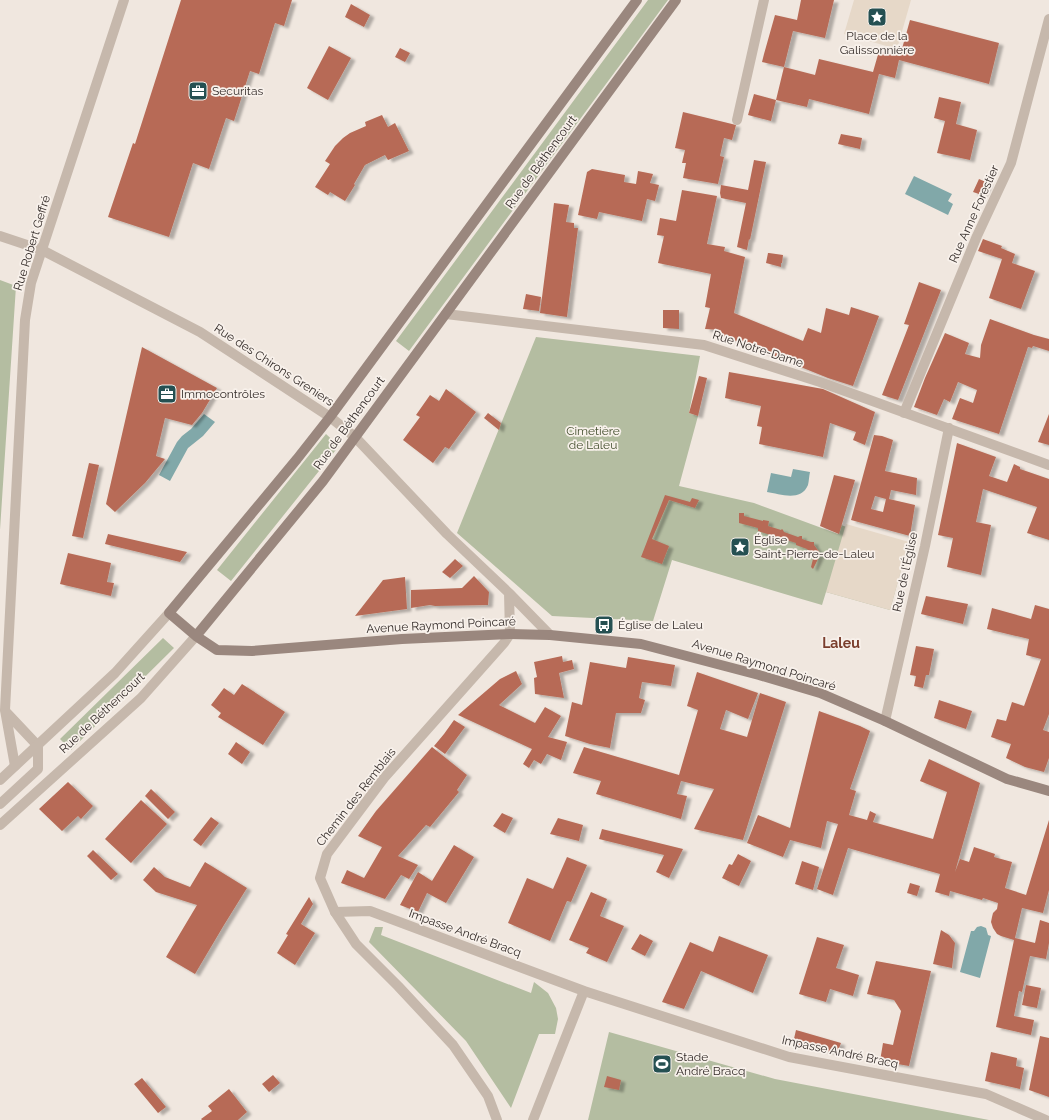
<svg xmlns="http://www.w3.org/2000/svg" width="1049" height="1120" font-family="Raleway,sans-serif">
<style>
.green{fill:#b4bda1}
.plaza{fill:#e6d8c8}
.water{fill:#81a8a9}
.building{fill:#b76b56;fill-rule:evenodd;filter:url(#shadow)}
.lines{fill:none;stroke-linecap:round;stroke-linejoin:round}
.service{stroke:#c6b8ac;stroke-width:10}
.minor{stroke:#c6b8ac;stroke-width:10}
.tertiary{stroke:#c6b8ac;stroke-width:10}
.secondary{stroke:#9a877e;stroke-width:10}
.labels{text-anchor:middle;stroke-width:3.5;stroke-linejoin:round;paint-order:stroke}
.poi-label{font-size:12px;fill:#352d2a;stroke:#f8f1eb;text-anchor:start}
.street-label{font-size:12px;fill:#352d2a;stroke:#f8f1eb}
.park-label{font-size:12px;fill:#465131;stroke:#f8f1eb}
.quarter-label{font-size:14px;font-weight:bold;fill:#7a3e2d;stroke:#f8f1eb}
</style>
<defs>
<filter id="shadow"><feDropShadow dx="4.5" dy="2.5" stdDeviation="1" flood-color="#0004"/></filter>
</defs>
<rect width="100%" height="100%" fill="#f0e7df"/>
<path class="green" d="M648,0H668L409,351L396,341Z
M0,280L16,286L0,530Z
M536,337L700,356L689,413L698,416L679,486L754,503L838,534L841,525L907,548L890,610L826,592L822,605L798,598L672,560L653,621L552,616L457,533Z
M326,434L339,446L231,581L217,570Z
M163,638L174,648L71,750L60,739Z
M375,927H383L381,935L531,993L534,982L548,993L556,1008L558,1019L555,1034H539L511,1108L466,1041L369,942Z
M609,1032L775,1079L989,1120H588Z"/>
<path class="plaza" d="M854,0H911L897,49L844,34Z
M846,524L909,542L890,610L826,592Z"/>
<path class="water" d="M914,176L952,194L948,201L953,204L948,215L905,194Z
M204,414L215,422L203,436L188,448L170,481L159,475L177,442L182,436L191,429Z
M793,469L810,472C809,476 809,481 808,485C801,502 780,494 767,492L771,473L791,477Z
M981,926L986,928L988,935L991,936L980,978L960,972L971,931H974L977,927Z"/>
<path class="building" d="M181,0H292L284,26L275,23L259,74L250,71L234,121L226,118L209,169L193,163L169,237L108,217L133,143L135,144Z
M801,0H834L825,38L793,31L784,67L815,75L819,59L873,72L879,51L900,56L910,20L999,43L989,84L899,60L895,78L879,74L869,114L809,99L807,107L776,100L784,67L762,62L764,54L775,15L797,20Z
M351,4L370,15L364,27L345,17Z
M329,46L351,58L328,100L307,88Z
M400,48L410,53L405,62L395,57Z
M754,94L776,100L771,121L748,115Z
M939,97L961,102L956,124L977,130L970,160L937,153L945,121L934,118Z
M683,112L736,125L732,140L724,138L720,156L724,157L718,184L683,178L686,163H682L685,150L675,148Z
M382,115L388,127L395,123L409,151L388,160L385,155L365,165L354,184L355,185L345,201L330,192L328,195L315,187L330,164L325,161L335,146L343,138L350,133L366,126L365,122Z
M841,134L862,138L860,149L838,144Z
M754,160L766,162L750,240L749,239L747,250L737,247L746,203L721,198L720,193L721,185L748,190Z
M592,169L625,175L624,182L636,184L638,171L653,174L650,183L659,185L655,201L647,199L642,221L599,212L597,219L578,215L587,172Z
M979,179L988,183L982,195L973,192Z
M682,190L717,196L707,244L725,247L724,251L745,257L734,313L803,341L808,328L821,333L826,308L849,315L851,307L879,316L853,386L828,378L719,334L721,330L705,329L710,308L705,307L711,274L658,263L664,236L657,235L660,218L676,221Z
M554,203L569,205L566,222L574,223V228H578L567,317L540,313Z
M983,239L1002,246L1001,248L1015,254L1012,263L1035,271L1021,309L989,298L1002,259L978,251Z
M768,253H769L783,255L782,263H780H781V267L766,263Z
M919,282L941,290L898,400L882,395L909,325L904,324Z
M526,294L541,297L539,311L523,309Z
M663,310H679V329L663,328Z
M990,319L1034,335L1049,339V351L1033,346L1032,348L1028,347L999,434L952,419L960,398L973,403L977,390L958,382L950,402L944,399L937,415L914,407L925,378L945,333L969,343L965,354L980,358L981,345Z
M142,347L217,388L202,413L192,425L165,418L156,456L165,459L145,483L115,512L106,504Z
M729,372L823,389L875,412L865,445L853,440L856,432L830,423L823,457L759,444L762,427L757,426L761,406L725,398Z
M699,376L707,378L698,416L689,413Z
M446,389L476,412L449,449L445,447L433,463L403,440L420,417L416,415L430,395L439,401Z
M488,413L501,423L499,430L484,418Z
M1049,414V445L1038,442Z
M874,435L882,436L893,440L885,471L917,478L916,495L891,490L889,499L915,505L910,536L851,520ZM875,496L886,499L883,512L871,509Z
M957,443L996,457L989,476L1007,482L1014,464L1020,467V469L1049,479V540L1027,533L1037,507L983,489L976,522L991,525L981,575L947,567L953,538L938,535Z
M89,463L99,465L83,538L72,536Z
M834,475L855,480L839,534L820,526Z
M665,495L690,502L692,498L699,500L695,508L669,500L652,539L669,546L662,564L641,557Z
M739,513H744V516L763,521V520L769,521L768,526L781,530L782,529L783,530L784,532L798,537L800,536H802V539L811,542H814V545L820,553L818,559L813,569L811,567L813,559L811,554L807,549L796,545V543L758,531V528L739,523Z
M108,534L187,552L180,562L105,544Z
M68,553L111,563L107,582L114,583L111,596L60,584Z
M455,559L463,566L450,578L442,572Z
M474,576L489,592L488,605L435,606L430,605L411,608V590L462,588Z
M405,577L407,609L355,616L383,580Z
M926,596L968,604L963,624L921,614Z
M1035,605L1049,609V714L1043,730L1049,732V758L1044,772L1025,767L1006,758L1011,744L991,737L997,719L1006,721L1012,702L1024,706L1041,659L1026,655L1029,639L987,629L992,608L1031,619Z
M916,646L934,649L929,675H926L923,688L914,686L916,676L910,675Z
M562,656L563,662L572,660L574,669L559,673L564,698L535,694L534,678L537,677L534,662Z
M628,657L675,665L671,686L642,682L639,698L645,700L641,713H616L610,748L590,744L565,736L572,702L582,705L590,662L626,668Z
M516,671L522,684L499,705L535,723L545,707L561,716L548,737L567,742L561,760L547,754L541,764L534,760L529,768L523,764L532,749L458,715L500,679Z
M697,672L758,693L748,719L726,710L720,729L747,737L760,693L786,702L743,840L694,829L714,789L681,781L677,794L687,796L681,819L596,794L601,781L573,773L584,747L679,775L698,710L687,706Z
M242,684L285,712L263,745L218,717L221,713L211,705L224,688L234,695Z
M939,700L972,711L966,729L934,718Z
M819,711L860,726L870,731L850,789L856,791L849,815L867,820L870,811L876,814L873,822L933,839L947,792L920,781L929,759L980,783L955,872L960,859L969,862L974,847L995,854L994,857L1012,862L1005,888L1026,895L1049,820V890L1043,913L1022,908L1015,938L1035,943L1040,920L1049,923V943L1046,959L1030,956L1022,992L1019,991L1014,1016L1034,1020L1031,1035L996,1027L1014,940L1001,936L997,934L993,928L991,922L992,917L993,913L997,909L998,903L983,898L982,900L950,891L949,896L935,892L940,874L848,848L833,895L817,889L838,824L827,821L821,848L790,840L783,857L747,843L758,815L790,828Z
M454,720L465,727L445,754L434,746L444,734Z
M236,742L250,752L242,764L228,754Z
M432,747L467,775L457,790L459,792L430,827L426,825L398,856L418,865L409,879L401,875L385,899L341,883L347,870L364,878L382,847L358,836L376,811Z
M68,782L93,806L81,819L78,816L62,831L39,809Z
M151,789L175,812L168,819L145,796Z
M141,800L167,824L131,863L105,839Z
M502,813L513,818L505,833L493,826Z
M211,817L219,823L201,846L193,840Z
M558,818L583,825L579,841L550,834Z
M602,829L618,833L683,849L669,878L656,872L664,855L599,839Z
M454,845L474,857L446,903L427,893L418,912L400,905L418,872L432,881Z
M93,850L118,874L111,880L87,856Z
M738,854L751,861L739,886L722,878L729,864L732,865Z
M567,857L587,865L571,902L567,901L550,941L508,923L527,878L553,889Z
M802,861L819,867L813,890L795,884Z
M205,862L247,888L224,925L195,974L166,957L197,905L156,892L143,880L154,867L165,877L190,887Z
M910,883L920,886L917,896L907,893Z
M591,892L607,899L600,916L624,926L607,962L586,953L589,948L569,940Z
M309,897L313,904L301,924L315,933L295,965L277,953L288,935L286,934Z
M941,930L949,935L955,943L952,968L933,964Z
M640,934L653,941L645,956L631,949Z
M719,936L768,955L753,993L701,971L684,1009L662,1002L690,942L713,952Z
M817,937L844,945L836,968L859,975L853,996L830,989L826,1002L799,994Z
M876,961L931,971L909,1066L880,1061L883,1043L893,1045L901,1011L894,1000L867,994Z
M1026,985L1041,988L1037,1008L1022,1005Z
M796,1030L841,1043L837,1053L803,1046L793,1043Z
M1040,1036L1049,1038V1097L1029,1090Z
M991,1052L1017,1058L1016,1066L1024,1068L1020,1089L985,1081Z
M273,1075L280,1083L269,1092L262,1084Z
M607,1076L621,1080L619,1090L604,1087Z
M142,1078L166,1107L158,1113L134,1084Z
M229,1089L247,1112L238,1120H202L201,1119L212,1111L208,1106Z"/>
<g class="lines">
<path class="service" d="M737,120L764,0"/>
<path class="minor" d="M0,236L42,250L200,332L330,417L355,437L447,534L509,593L550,635
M446,314L704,345L820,382L1049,465
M904,413L977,236L1011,163L1049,19
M509,593L510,634
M5,711L38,746
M885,721L925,546L949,428
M15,766L5,710L25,320L31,283L124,0
M335,912L370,911L584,991L789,1057L986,1094L1046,1120
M533,1120L584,991"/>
<path class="tertiary" d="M0,780L115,673L169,613
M0,804L38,769V746
M0,825L141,698L196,636
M497,1120L488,1096L453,1045L398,986L356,944L335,912L320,878L327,854L384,778L504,643L510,634"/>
<path class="secondary" d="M637,0L330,417L297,459L169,613L196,636L217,650L252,651L402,639L510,634L550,635L641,644L759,675L820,693L885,721L1007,779L1049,791
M196,636L323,481L676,0"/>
</g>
<defs>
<g id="sight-square" transform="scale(1)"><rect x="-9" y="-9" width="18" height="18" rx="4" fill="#255052" stroke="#f8f1eb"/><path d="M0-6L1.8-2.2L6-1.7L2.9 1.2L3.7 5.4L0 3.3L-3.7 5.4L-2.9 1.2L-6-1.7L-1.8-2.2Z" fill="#fff"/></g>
<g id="office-square" transform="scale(1)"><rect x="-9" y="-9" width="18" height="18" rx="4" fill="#255052" stroke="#f8f1eb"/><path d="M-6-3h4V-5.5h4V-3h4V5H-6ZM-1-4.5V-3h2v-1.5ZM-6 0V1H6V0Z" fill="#fff"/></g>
<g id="bus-square" transform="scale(1)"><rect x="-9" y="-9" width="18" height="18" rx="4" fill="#255052" stroke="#f8f1eb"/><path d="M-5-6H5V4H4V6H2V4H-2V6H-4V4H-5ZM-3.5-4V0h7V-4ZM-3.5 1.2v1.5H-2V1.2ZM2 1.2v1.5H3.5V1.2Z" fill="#fff"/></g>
<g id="stadium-square" transform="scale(1)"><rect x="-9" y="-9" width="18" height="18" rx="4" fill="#255052" stroke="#f8f1eb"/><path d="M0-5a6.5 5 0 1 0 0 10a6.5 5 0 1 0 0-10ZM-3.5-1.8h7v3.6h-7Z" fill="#fff"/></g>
</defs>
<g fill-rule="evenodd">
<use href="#sight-square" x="877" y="17"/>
<use href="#office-square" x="198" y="91"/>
<use href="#office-square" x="167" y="394"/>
<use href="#sight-square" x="740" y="547"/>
<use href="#bus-square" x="604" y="625"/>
<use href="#stadium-square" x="662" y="1064"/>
</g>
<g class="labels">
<g class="poi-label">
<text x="877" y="40" text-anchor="middle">Place de la<tspan x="877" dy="14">Galissonnière</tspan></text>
<text x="212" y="95">Securitas</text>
<text x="181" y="398">Immocontrôles</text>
<text x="754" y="544">Église<tspan x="754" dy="14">Saint-Pierre-de-Laleu</tspan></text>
<text x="618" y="629">Église de Laleu</text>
<text x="676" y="1061">Stade<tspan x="676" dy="14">André Bracq</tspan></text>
</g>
<g class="street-label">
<text transform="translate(541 162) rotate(-54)" y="4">Rue de Béthencourt</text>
<text transform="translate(974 214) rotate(-66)" y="4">Rue Anne Forestier</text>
<text transform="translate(32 243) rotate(-73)" y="4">Rue Robert Geffré</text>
<text transform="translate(758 349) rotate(18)" y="4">Rue Notre-Dame</text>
<text transform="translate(274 365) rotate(33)" y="4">Rue des Chirons Greniers</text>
<text transform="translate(349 423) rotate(-54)" y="4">Rue de Béthencourt</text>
<text transform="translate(905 572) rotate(-78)" y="4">Rue de l'Église</text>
<text transform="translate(441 625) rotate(-3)" y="4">Avenue Raymond Poincaré</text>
<text transform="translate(764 665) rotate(17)" y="4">Avenue Raymond Poincaré</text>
<text transform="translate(102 713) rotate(-43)" y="4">Rue de Béthencourt</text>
<text transform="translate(356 797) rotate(-52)" y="4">Chemin des Remblais</text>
<text transform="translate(465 933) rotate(20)" y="4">Impasse André Bracq</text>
<text transform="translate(840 1052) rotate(12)" y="4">Impasse André Bracq</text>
</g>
<g class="park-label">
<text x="593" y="435">Cimetière<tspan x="593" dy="14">de Laleu</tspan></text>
</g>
<g class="quarter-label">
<text x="841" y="648">Laleu</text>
</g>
</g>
</svg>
